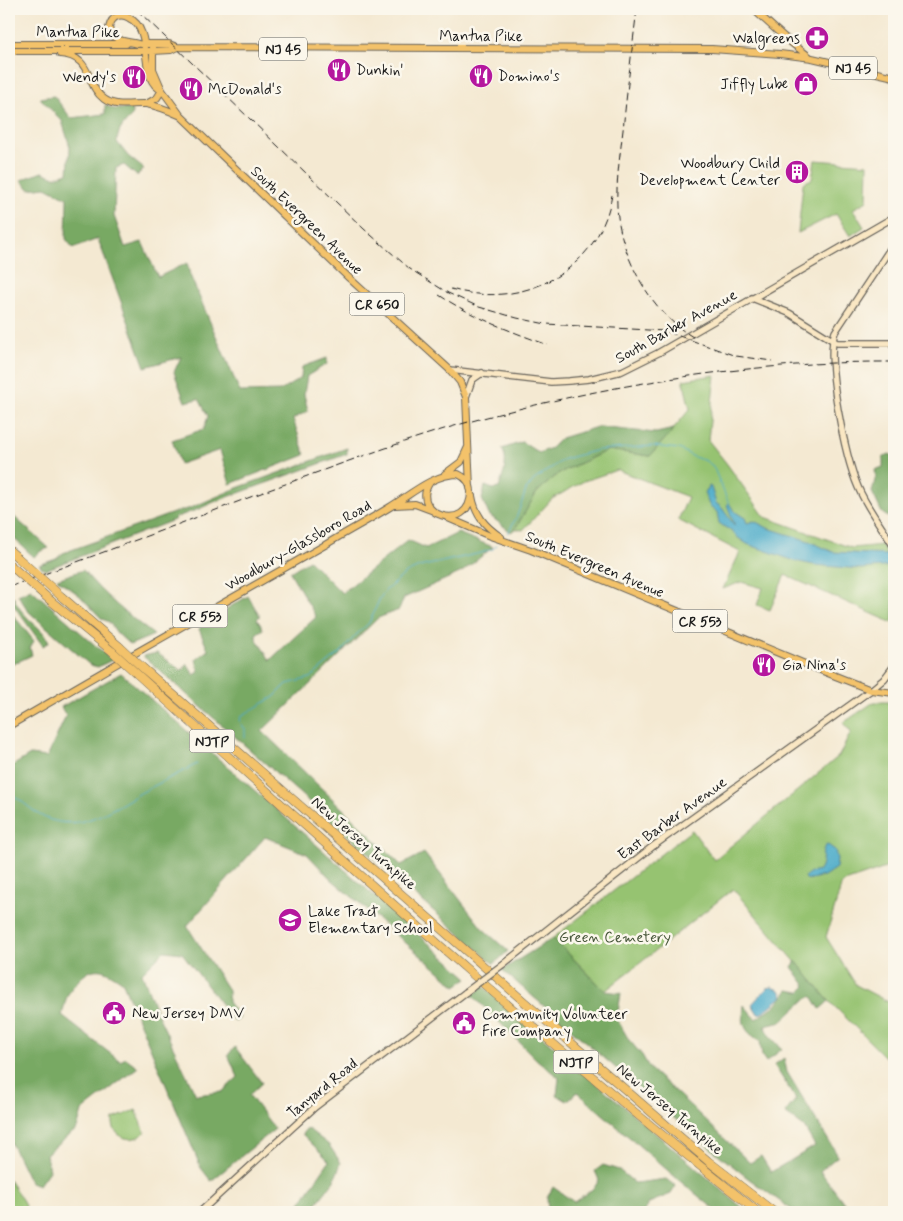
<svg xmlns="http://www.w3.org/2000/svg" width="903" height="1221" font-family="Mynerve,sans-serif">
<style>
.green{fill:#96c371;stroke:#597046}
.forest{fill:#78a963;stroke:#4a6240}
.water{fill:#4aaac9;stroke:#336372}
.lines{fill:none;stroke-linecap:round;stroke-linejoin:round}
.stream{stroke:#4aaac9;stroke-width:1}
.secondary-casing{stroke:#68645c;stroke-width:8}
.primary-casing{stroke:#68645c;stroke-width:8}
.highway-casing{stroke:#68645c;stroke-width:9}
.secondary{stroke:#fae7c3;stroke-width:5.5}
.primary{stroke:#f3c26a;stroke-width:6}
.highway{stroke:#f3c26a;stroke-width:8}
.rail{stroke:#1c1c1c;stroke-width:1;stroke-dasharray:8 4;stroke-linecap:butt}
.secondary-bridge-casing{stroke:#68645c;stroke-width:8;stroke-linecap:butt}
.highway-bridge-casing{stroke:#68645c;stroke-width:9;stroke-linecap:butt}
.secondary-bridge{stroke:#fae7c3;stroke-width:5.5}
.highway-bridge{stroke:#f3c26a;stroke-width:8}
.labels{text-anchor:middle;stroke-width:5;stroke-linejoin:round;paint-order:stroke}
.shield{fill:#fbf7ec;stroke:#5f5e5a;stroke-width:1}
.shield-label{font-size:14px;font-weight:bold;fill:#1c1c1c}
.street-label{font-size:15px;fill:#1c1c1c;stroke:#fbf7ec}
.poi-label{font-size:15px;fill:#1c1c1c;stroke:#fbf7ec;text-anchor:start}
.park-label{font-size:15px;fill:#47563a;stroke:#fbf7ec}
</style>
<rect width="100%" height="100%" fill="#fbf7ec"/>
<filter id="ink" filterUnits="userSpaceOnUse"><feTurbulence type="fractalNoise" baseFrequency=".02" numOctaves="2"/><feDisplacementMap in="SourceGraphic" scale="10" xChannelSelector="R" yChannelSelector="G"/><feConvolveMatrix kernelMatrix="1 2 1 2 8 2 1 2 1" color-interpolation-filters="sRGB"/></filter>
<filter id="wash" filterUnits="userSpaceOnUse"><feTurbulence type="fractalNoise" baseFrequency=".0096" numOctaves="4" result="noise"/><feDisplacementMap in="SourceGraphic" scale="20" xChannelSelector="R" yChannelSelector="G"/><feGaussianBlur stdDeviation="1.12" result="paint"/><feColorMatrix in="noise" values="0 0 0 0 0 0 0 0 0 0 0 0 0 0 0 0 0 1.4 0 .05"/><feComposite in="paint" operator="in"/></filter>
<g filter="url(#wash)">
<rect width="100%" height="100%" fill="#f4e9d2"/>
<path class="green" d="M815,160L868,164L867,201L853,209L864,227L850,236L836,214L798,233L803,183L812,179Z
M715,375L708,440L727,464L765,517L852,548L882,545L894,569L893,623L785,575L770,610L757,605L763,588L741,582L723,589L740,552L678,520L688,497L617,470L584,481L552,499L523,530L515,529L537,492L559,473L608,450L650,456L690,409L683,380Z
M874,702H894V865L842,883L826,937L856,985L894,1005V1066L829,1001L733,889L605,991L553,938L692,830L714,860L839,756L851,732L843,723Z
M136,1110L145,1132C133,1145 111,1138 113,1119Z
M9,1180L23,1201L28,1212H9Z"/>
<path class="forest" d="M54,96L71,118L105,114V105L114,109H131L133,115C124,124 118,129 117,142L128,156L144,169L137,176L124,165L116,168L114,216L125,247L142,242L158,277L187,263L190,275L240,392L280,391L301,378L302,367L327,358V364L307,376L304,394L308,411L293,419L305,455L230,484L220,450L180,464L172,440L204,429L208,416L199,399L185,402L174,372L181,357L145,367L98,239L73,248L66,239L67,198L46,187L29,189L21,180L42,172L55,177L68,173L70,147L62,121L40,98Z
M597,427L656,433L674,429L650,456L608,450L559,473L537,492L515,529L511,532L489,515L482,499L485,486L493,489L499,488C503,475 509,461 502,449L522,442L539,453L551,448L561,438Z
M347,448V454L214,502L199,509L177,517L174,520L45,570L39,565L56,559L63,553L179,511L188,509L237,488Z
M889,454L894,456V515L888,517L882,513L872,492L876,476L875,470L883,467V458Z
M9,508L11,514L49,548L41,551L34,557L9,534Z
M458,533L493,547L462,572L404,598L399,610L378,618L262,731L401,865L424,853L482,928L508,951L494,964L143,656L157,653L182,671L187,664L194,675L199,672L196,659L208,650L199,629L206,621L248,596L260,616L257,619L263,629L256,634V638L270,660L316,617L290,572L309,560L342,593L408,540L426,548Z
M83,570C104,596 127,614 154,635L130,645L117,633L109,622L102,619L79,595L57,579Z
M31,589L112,660L98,667L90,665L29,612L18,595Z
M13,596C16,604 21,611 27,617C34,625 45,631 49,642L43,646L9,599Z
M14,616L34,641L30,648L32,655L9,666V633L13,631L9,619Z
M121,673L468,978L456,986L330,878L307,854L265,837L187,926L228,990V1002L240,1018L235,1022L182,953L164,951L142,973L157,1013L196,1095L222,1092L238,1077L228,1055L235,1047L262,1083L249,1095L275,1129L211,1181L201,1168L122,981C107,971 96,963 81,978C66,993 67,995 62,1016L120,1061L126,1058L138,1067L82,1111L77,1129L46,1154L49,1171L39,1185L30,1182L9,1139V768L30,755L47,757L66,716L61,707Z
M553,938L605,991L621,993L617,1019L629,1040L642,1055L650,1069L679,1095L750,1163L761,1156L771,1172L815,1146L804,1127L785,1113L796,1099L774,1065L784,1058L787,1072L838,1156L820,1171L851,1212H795L749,1179L689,1131L502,970Z
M796,961L829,1001L820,1009L812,996L806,999L781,1022L765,1026L769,1035L782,1049L766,1062L762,1056L760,1041C743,1030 742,1025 744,1005L756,1019L777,1004L788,990L800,992L806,986L792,967Z
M483,986L737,1203L748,1212H718L681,1182L577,1092L567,1101L557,1095L559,1078L536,1059L472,995Z
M307,1128L329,1145L341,1163L334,1181L310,1212H294L329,1161L302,1134Z
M603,1165L619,1170L635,1183L666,1179L676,1186L671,1194L649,1203L645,1211L646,1212H548L547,1198L553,1187L574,1202L594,1188L599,1180L595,1171Z"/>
<path class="water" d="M709,486L711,487L716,503L722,508L735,526L727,505L729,503L734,511L745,518L747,523L754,521L768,528L809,541L833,552L888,555L891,558H894V566L860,569L814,565L795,561L747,544L737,537L731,530L726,528L719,523L717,512L709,505L704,492L708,490Z
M828,845L835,850L837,859L836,868L824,876L807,880L805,877C809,871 813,873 819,871C825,862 820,854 825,846Z
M767,988L772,987L780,990L783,996L762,1013L758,1014L752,1004Z"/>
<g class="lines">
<path class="stream" d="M508,533L517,516L526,490L534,480L564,459L598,450L653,446L679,449L694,457L706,461L713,466L729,504
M245,738V729L240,722L241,716L274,697L287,684L310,678L341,652L356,635L369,623L380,598L386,590L406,573L419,567L481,553L493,549L497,545
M9,794C24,800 34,815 51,820C86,831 116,806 146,790C163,781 180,773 197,764"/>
</g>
</g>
<g filter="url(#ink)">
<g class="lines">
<g class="secondary-casing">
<path id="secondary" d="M894,243L835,332C825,361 845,457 858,487C867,508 882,527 894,547
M752,298L789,313L837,343H894
M450,370L551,382L569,381L589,379L622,371L658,353L894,217
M466,397L472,380L482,373
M502,965L652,847L871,690L884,679L894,666
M200,1212L315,1107L466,992"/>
</g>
<g class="primary-casing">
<path id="primary" d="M753,9L784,37L811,58
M9,44H126
M138,44C126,41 113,42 109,28C110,23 112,18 118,16C121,15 126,16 129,18C155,30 137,80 162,90L181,116L349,278L450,370L460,382L466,397L470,488
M141,44H169L177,47
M153,48V69L162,90
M9,51H153L171,50L177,47L712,49L780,54L812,58L894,77
M60,54C93,56 85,85 104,99C116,108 132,103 146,104C158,106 168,110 179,115
M148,103L157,98L162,90
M445,474L461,462L468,447
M472,496C475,514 484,526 501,537
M395,505L415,504L431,510
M448,518L490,536L531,550L805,664L871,690L894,693
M9,726C114,665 219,605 325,545C346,532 369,520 390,507C410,495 433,474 458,474C465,477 471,483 471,492C470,536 408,514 430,482"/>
</g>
<g class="highway-casing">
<path id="highway" d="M9,550L17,557
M62,597L120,647
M51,601L113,652
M144,669L584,1054L708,1161L774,1212
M137,674C340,857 543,1043 758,1212"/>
</g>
<use href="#secondary" class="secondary"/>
<use href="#primary" class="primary"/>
<use href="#highway" class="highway"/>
<path class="rail" d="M136,9L364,229L410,269L448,293L479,307L517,318L546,324L665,331L736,356L772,361
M637,9C632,49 627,90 623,130C620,155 616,181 617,206C619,254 651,313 693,337
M451,289C523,310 599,271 612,195
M439,295C472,317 510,331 548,345
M9,587C96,555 182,523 269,490C332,467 396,443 461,424C602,385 748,361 894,362"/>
<g class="secondary-bridge-casing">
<path id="secondary-bridge" d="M466,992L502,965"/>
</g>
<g class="highway-bridge-casing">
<path id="highway-bridge" d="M17,557L62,597
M9,564L51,601
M120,647L144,669
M113,652L137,674"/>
</g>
<use href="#secondary-bridge" class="secondary-bridge"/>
<use href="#highway-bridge" class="highway-bridge"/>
</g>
</g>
<defs>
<g id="pharmacy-disc" transform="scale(1.25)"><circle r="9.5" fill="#b5179e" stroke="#fbf7ec"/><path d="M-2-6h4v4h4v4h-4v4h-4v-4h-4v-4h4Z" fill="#fff"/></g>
<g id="restaurant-disc" transform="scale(1.25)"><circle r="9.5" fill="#b5179e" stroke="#fbf7ec"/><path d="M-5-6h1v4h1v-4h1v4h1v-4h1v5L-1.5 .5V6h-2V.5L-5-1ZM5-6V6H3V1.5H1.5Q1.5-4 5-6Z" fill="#fff"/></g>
<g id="shop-disc" transform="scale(1.25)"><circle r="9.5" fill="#b5179e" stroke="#fbf7ec"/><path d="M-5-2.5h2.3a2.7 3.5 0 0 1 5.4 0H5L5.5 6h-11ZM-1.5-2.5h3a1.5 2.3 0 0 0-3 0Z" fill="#fff"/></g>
<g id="building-disc" transform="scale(1.25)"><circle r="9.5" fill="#b5179e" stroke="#fbf7ec"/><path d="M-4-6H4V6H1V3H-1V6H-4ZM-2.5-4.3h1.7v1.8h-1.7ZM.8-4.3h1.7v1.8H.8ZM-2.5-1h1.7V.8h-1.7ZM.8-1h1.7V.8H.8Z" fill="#fff"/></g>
<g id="school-disc" transform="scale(1.25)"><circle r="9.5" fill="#b5179e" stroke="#fbf7ec"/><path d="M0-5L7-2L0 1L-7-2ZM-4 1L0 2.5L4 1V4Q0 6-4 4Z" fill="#fff"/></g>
<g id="civic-disc" transform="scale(1.25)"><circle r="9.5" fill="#b5179e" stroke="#fbf7ec"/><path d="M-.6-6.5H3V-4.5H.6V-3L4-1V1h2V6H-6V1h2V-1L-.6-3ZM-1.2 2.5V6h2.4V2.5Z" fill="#fff"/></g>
</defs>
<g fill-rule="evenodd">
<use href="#pharmacy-disc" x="817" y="38"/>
<use href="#restaurant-disc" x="339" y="70"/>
<use href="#restaurant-disc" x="481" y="76"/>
<use href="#restaurant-disc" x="134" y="77"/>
<use href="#shop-disc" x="806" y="84"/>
<use href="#restaurant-disc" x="191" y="89"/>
<use href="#building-disc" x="797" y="172"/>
<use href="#restaurant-disc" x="764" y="665"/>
<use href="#school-disc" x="290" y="920"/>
<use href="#civic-disc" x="114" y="1013"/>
<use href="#civic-disc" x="464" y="1023"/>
</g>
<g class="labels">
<g class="shield">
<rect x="259" y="37.5" width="48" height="23" rx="4"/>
<rect x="829" y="56.5" width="48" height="23" rx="4"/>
<rect x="349.5" y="292.5" width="55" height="23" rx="4"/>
<rect x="172.5" y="604.5" width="55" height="23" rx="4"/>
<rect x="672.5" y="609.5" width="55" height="23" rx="4"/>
<rect x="189.5" y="729.5" width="45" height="23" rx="4"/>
<rect x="553.5" y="1050.5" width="45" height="23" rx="4"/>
</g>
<g class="shield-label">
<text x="283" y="54">NJ 45</text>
<text x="853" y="73">NJ 45</text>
<text x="377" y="309">CR 650</text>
<text x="200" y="621">CR 553</text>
<text x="700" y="626">CR 553</text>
<text x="212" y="746">NJTP</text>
<text x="576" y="1067">NJTP</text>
</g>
<g class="street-label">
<text x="78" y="37">Mantua Pike</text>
<text x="481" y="41">Mantua Pike</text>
<text transform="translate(307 220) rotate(44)" y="5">South Evergreen Avenue</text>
<text transform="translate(676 326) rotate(-29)" y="5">South Barber Avenue</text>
<text transform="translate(298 545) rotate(-30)" y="5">Woodbury-Glassboro Road</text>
<text transform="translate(595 564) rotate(23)" y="5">South Evergreen Avenue</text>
<text transform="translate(672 818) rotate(-36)" y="5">East Barber Avenue</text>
<text transform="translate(364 843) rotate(41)" y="5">New Jersey Turnpike</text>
<text transform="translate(322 1088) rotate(-39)" y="5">Tanyard Road</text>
<text transform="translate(670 1109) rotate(40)" y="5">New Jersey Turnpike</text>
</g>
<g class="poi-label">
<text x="800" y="43" text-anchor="end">Walgreens</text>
<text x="356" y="75">Dunkin'</text>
<text x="498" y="81">Domino's</text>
<text x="116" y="82" text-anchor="end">Wendy's</text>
<text x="788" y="89" text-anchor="end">Jiffly Lube</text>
<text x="208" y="94">McDonald's</text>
<text x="780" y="168" text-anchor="end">Woodbury Child<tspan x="780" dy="17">Development Center</tspan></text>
<text x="782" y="670">Gia Nina's</text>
<text x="308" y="916">Lake Tract<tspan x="308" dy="17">Elementary School</tspan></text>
<text x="132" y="1018">New Jersey DMV</text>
<text x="482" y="1019">Community Volunteer<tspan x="482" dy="17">Fire Company</tspan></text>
</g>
<g class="park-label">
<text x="615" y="942">Green Cemetery</text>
</g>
</g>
<rect width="903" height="1221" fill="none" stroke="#fbf7ec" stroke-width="30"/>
</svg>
